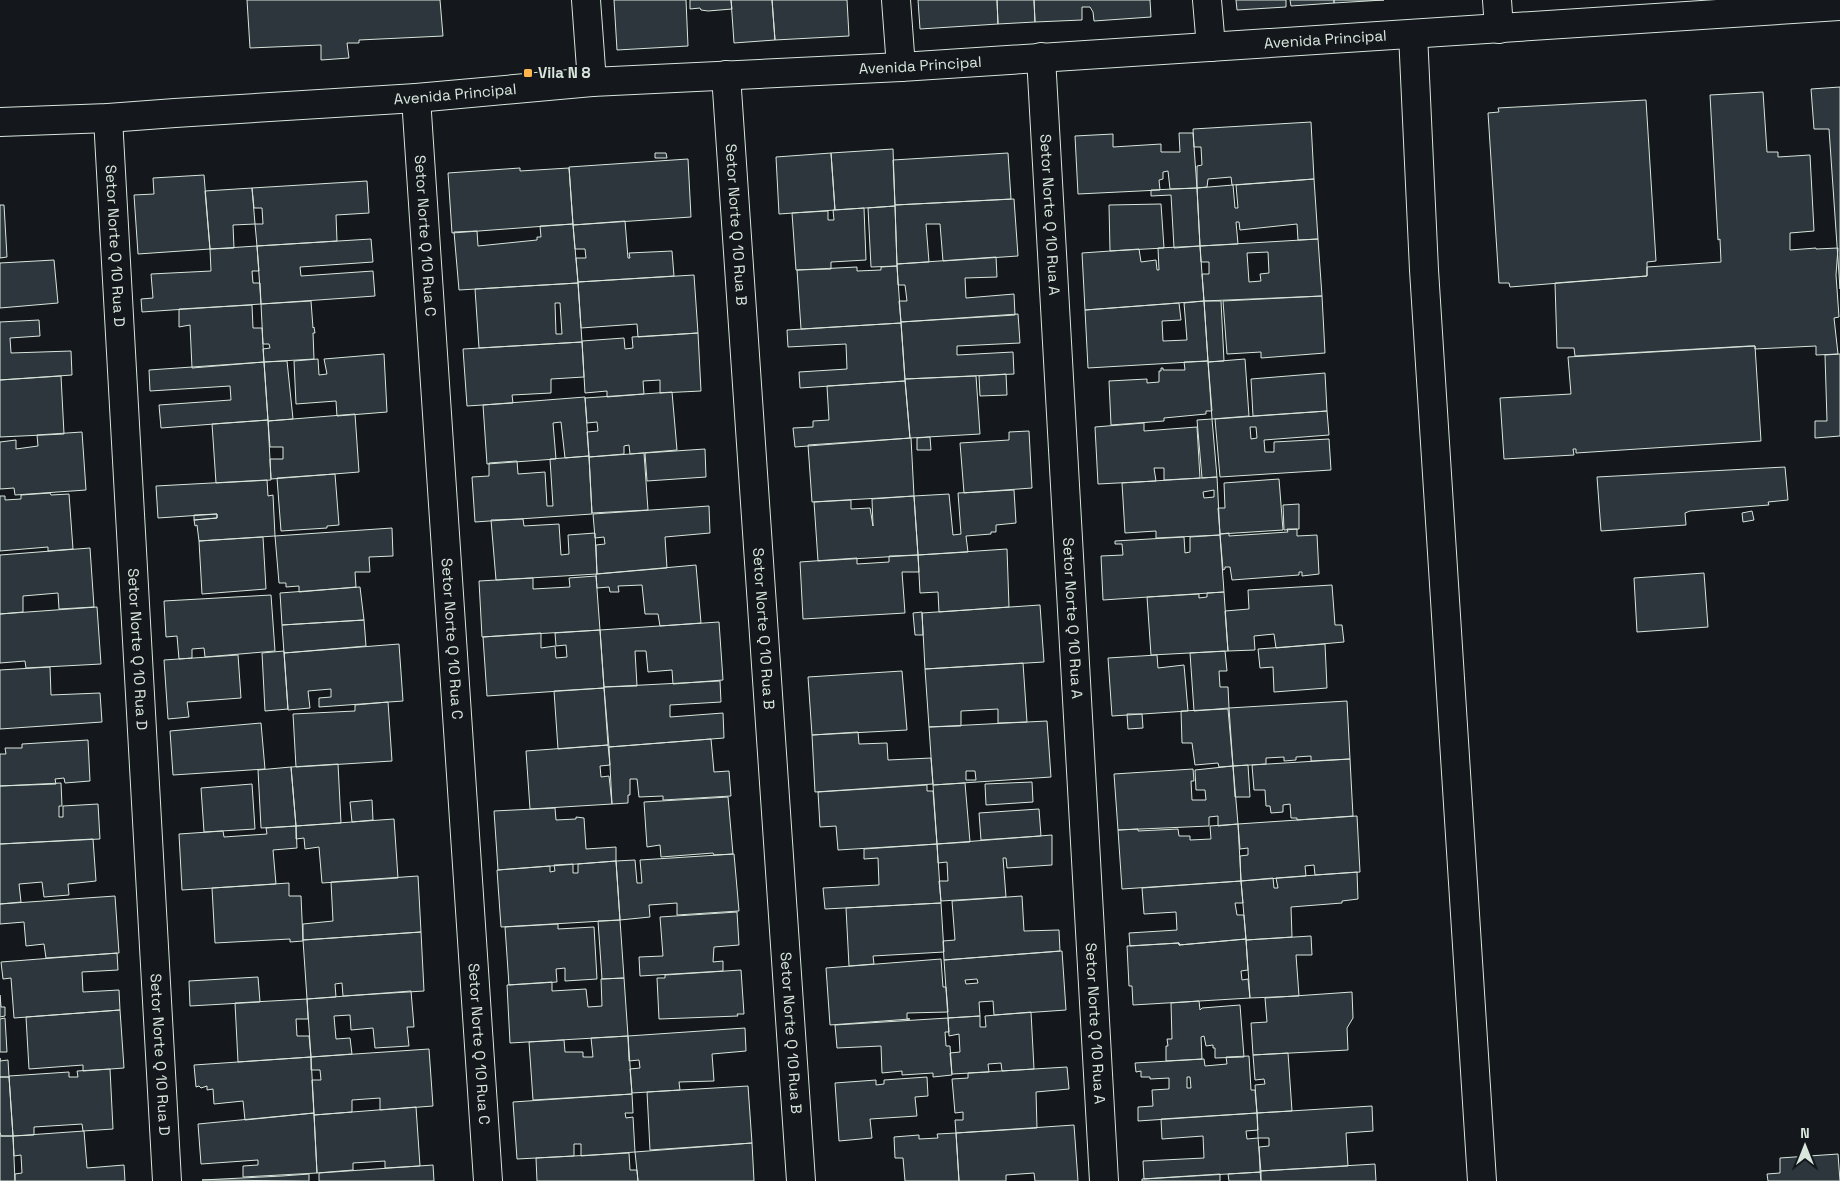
<svg xmlns="http://www.w3.org/2000/svg" width="1840" height="1181" font-family="'Space Grotesk',sans-serif">
<style>
.building{fill:#2c363c;stroke:#d8e6dc;fill-rule:evenodd}
.lines{fill:none;stroke-linecap:round;stroke-linejoin:round}
.minor-casing{stroke:#d8e6dc;stroke-width:30}
.tertiary-casing{stroke:#d8e6dc;stroke-width:30}
.minor{stroke:#14181c;stroke-width:28}
.tertiary{stroke:#14181c;stroke-width:28}
.poi-dot{fill:#ffb74d;stroke:#14181c;stroke-width:2}
.labels{text-anchor:middle;stroke-width:4;stroke-linejoin:round;paint-order:stroke}
.street-label{font-size:15px;fill:#d8e6dc;stroke:#14181c}
.poi-label{font-size:15px;font-weight:bold;fill:#d8e6dc;stroke:#14181c;text-anchor:start}
</style>
<rect width="100%" height="100%" fill="#14181c"/>
<path class="building" d="M247,0H440L443,36L359,40V43H347L349,58L321,60V45L250,48Z
M614,0H686L688,46L617,50Z
M690,0H731L732,9L708,11L701,10L700,8L690,9Z
M731,0H772L775,40L734,43Z
M772,0H847L849,36L775,40Z
M918,0H997L998,24L920,29Z
M997,0H1034L1035,22L998,24Z
M1034,0H1150L1151,17L1094,21L1093,12L1090,7H1082V20L1035,22Z
M1236,0H1286V7L1237,10Z
M1290,0H1334V3L1291,6Z
M1334,0H1384L1334,3Z
M1840,87V289L1829,129H1814L1811,89Z
M1763,92L1767,152H1778V157L1810,155L1814,231L1790,233V250L1816,248V249L1838,248L1836,275L1839,317L1834,318L1838,354L1816,355V346L1755,349V346H1749L1575,356L1574,348H1557L1555,283L1647,276V267L1721,262L1720,239L1718,240L1710,95Z
M1646,100L1656,261L1647,262V276L1510,287L1509,283H1499L1488,113L1499,112L1498,108Z
M1311,122L1314,179L1232,185L1231,177L1208,179L1207,187L1197,188V166L1202,165L1201,147H1194L1193,129Z
M1179,133H1193L1197,188L1170,189L1168,171L1163,172V179L1159,180L1160,190L1078,194L1075,136L1113,134V147L1161,144V152H1180Z
M893,149L895,206L835,210L831,153Z
M655,153H666L667,158H655Z
M831,153L835,210L779,214L776,157Z
M1008,153L1011,199L895,205L893,160Z
M688,159L691,217L573,225L569,167Z
M520,168V171L569,168L573,224L452,233L448,173Z
M204,175L210,249L138,254L134,195L154,194L153,178Z
M1314,179L1318,239L1298,240L1297,224L1240,230L1239,222H1236L1238,244L1200,246L1197,188L1233,185L1235,208H1238L1236,185Z
M367,181L369,213L336,215L337,241L257,246L255,224H263L262,208H254L252,188Z
M252,188L255,224L233,225L234,248L210,249L205,191Z
M1197,188L1200,246L1174,248L1171,195L1151,196V190Z
M1014,199L1018,256L943,261L940,224H926L929,262L897,264L895,205Z
M1161,204L1164,248L1110,251L1109,205Z
M0,205H4L7,257L0,258Z
M895,206L897,266L871,267L868,208Z
M864,208L866,260L831,262V269L796,270L792,213L828,211V220H834L833,210Z
M625,221L628,258H630L629,253L672,251L674,276L578,282L576,258H586L585,249H575L573,225Z
M573,224L578,283L459,290L454,232L477,231L478,246L537,240V237H541L540,226Z
M371,239L373,262L300,267L301,276L373,271L375,296L261,304L257,246Z
M1318,239L1322,296L1204,301L1202,274H1209V262H1201L1200,246ZM1268,252L1269,273L1260,274L1261,281L1249,282L1247,253Z
M257,246L259,271H252L253,283H260L261,304L142,312L141,299L153,298L151,274L211,271L210,249Z
M1200,246L1204,301L1085,310L1082,253L1139,249L1141,262L1156,260L1157,270H1159L1158,248Z
M996,257L997,277L965,278L966,298L1014,294L1015,315L901,322L899,301H907L905,285H898L897,264Z
M54,260L58,303L0,308V263Z
M897,266L901,323L801,329L797,270L857,267V271L881,270V267Z
M694,275L698,333L638,337L637,324L581,328L578,282Z
M578,283L582,342L479,348L475,289ZM555,303H560L562,334H556Z
M1322,296L1325,353L1261,358V352L1227,354L1223,301Z
M311,301L313,328L314,327L315,333H313L314,359L264,362L263,349L270,348L269,344H263L261,304Z
M1204,301L1208,361L1088,368L1085,310L1179,303L1181,320L1162,321L1163,341L1187,340L1184,303Z
M1204,301H1221L1224,361L1208,362Z
M252,305L253,328H262L264,362L192,368L190,325L179,327V309Z
M1018,314L1020,343L957,346V355L1013,352L1014,374L905,379L901,322Z
M39,320L40,336L10,338L11,353L71,351L72,375L0,380V322Z
M901,323L905,381L800,388L799,372L847,369L846,344L788,347L787,330Z
M698,333L701,391L660,393V380L643,381L644,394L607,397V391L585,393L582,341L624,338L625,349L633,348L632,337Z
M582,342L584,377L551,379V393L512,395L513,403L467,406L463,349Z
M1755,346L1761,441L1576,453V449H1573L1574,455L1504,459L1500,398L1571,394L1568,357Z
M384,354L387,412L337,416L336,401L296,404L294,361L318,359L319,375L327,374L324,359Z
M1840,354V436L1815,438V421H1827L1825,355Z
M1245,359L1249,416L1212,419L1208,362Z
M287,361L293,419L268,421L264,362Z
M1208,361L1212,411H1206V414L1164,418V421L1111,425L1109,381L1147,379V383L1159,382V371H1161V368H1163V370H1185L1184,362Z
M264,362L268,420L161,428L159,405L231,400L230,386L150,391L149,370Z
M1325,373L1327,411L1253,416L1251,379Z
M1006,374L1007,395L980,396L979,376Z
M61,376L64,434L0,437V380Z
M976,376L980,434L910,438L905,379Z
M905,381L910,438L795,447L793,428L813,427V421L829,420L827,386Z
M672,392L677,450L630,454L629,445L624,446V454L589,457L587,432L598,431L597,422L587,423L585,398Z
M585,397L589,456L565,458L561,422L553,423L556,459L487,464L483,405Z
M1327,411L1329,435L1264,440L1265,452H1274V442L1329,439L1331,470L1220,477L1215,419ZM1250,427H1256L1257,438L1251,439Z
M355,414L359,472L271,479L270,459H283V447H270L268,421Z
M1212,419L1217,477L1202,478L1197,420Z
M268,420L271,480L216,483L212,424Z
M1144,423V431L1197,427L1200,478L1164,480V468H1154L1156,481L1098,484L1095,427Z
M1029,431L1032,488L964,493L960,443L1009,440V432Z
M82,432L86,490L15,495L14,488L0,489V442L16,440V449L38,446L37,435Z
M930,437L931,450H917V438Z
M911,438L914,496L812,502L808,445Z
M705,449L706,477L647,481L645,453Z
M644,453L648,510L592,513L589,457Z
M589,456L592,514L475,522L472,477L489,476V463L517,461L518,474L545,472L547,506H553L550,459Z
M1785,467L1788,500L1768,502L1769,505L1690,511L1685,513L1686,525L1601,531L1597,477Z
M335,474L339,525L327,526V528L281,531L277,478Z
M1217,477L1220,535L1156,538V531L1125,533L1122,483ZM1214,490V497L1204,498L1203,492Z
M1279,479L1283,530L1220,534L1218,508H1225L1224,483Z
M267,480L268,496L273,495L275,536L199,541L197,525L195,526L194,520L217,518V514L158,518L156,486Z
M1014,490L1016,523L996,525V532H991V534L966,536L968,552L918,555L914,496L949,494L953,535L961,534L958,493Z
M50,493L51,495L69,494L73,549L48,551V547L0,551V496H5V500L21,499V495Z
M914,496L918,555L818,561L814,502L851,500V509L870,508L873,526L872,499Z
M1299,504V529L1284,530L1283,505Z
M709,506L710,533L665,537L667,568L597,574L596,545L605,544L604,537L595,538L593,514Z
M1752,511L1754,520L1743,522L1742,513Z
M217,514V518L194,520V515Z
M523,519L524,526L559,524L561,555L569,554L568,535L595,533L597,574L496,580L491,520Z
M392,528L393,556L369,557L370,572H355L356,587L299,592V586L286,587V583H279L275,536Z
M1287,529H1297V536L1317,535L1319,574L1302,576V572H1299V575L1232,580L1230,567H1225V569L1223,570L1220,534L1229,533V536L1288,532Z
M1220,535L1224,592L1103,600L1101,556L1123,555L1122,544H1115V541L1184,537L1185,553L1190,552V537Z
M263,537L266,589L202,594L199,541Z
M90,548L94,607L59,609L58,593L23,596V612L0,614V555Z
M1007,549L1009,607L939,612L938,592L920,593L918,555Z
M918,555L919,572H902L905,613L803,619L800,562L857,558V564L889,562V556Z
M696,565L701,623L660,626L658,614H645L642,585L618,586L619,592H610L609,587L597,588L596,574Z
M1704,573L1708,627L1637,632L1634,578Z
M596,576L600,630L482,637L479,581L533,578V589L570,587L569,578Z
M1332,585L1335,625H1342L1344,642L1276,648L1274,634L1254,636L1255,650L1228,651L1225,611L1249,609L1248,590Z
M360,587L364,620L282,625L280,593Z
M1224,592L1228,651L1151,655L1147,597L1199,594V598L1207,597V593Z
M271,595L275,651L205,657L204,648L192,649V658L179,659L177,636L166,637L164,601Z
M1040,605L1044,662L925,669L922,613Z
M97,607L101,664L26,668L25,661L0,663V614Z
M922,612L923,635H915L913,613Z
M364,620L366,646L284,653L282,625Z
M719,622L723,680L673,684L672,670L648,672L646,651H635L637,686L604,687L600,630Z
M600,630L604,688L487,696L483,637L541,633V648L555,646L556,658L567,657L566,645L556,646L555,633Z
M399,644L403,701L319,707V698L331,697V689L308,691L310,708L288,710L284,653Z
M1325,644L1327,688L1274,692L1273,667L1260,668L1258,649Z
M284,651L288,709L265,711L262,653Z
M1225,651L1227,671H1219L1220,687H1228L1229,708L1194,711L1190,653Z
M238,655L241,698L187,702L189,717L168,719L164,660Z
M1157,655L1158,668L1184,665L1188,711L1112,716L1108,658Z
M1023,663L1027,722L998,723V709L961,711V726L929,727L925,669Z
M50,667L51,695L100,693L102,722L0,729V670Z
M902,671L907,730L812,735L808,677Z
M720,681L721,702L670,705V717L723,713L724,738L609,747L604,687Z
M604,688L608,745L558,749L554,691Z
M1347,701L1350,759L1311,761V756L1296,757V760L1284,761V757L1266,758V764L1233,766L1229,708Z
M388,702L392,761L296,767L293,714L355,711V705Z
M1228,709L1233,766L1219,767L1218,763L1195,765L1192,743H1182L1181,711Z
M1127,714H1142L1143,728L1128,729Z
M1047,721L1051,777L933,785L929,727ZM966,771H975L976,780H966Z
M261,723L265,769L173,775L170,731Z
M858,732L859,744L887,743L888,760L931,758L933,784L815,792L812,735Z
M711,739L714,772L729,771L731,796L663,800V796L639,797L637,779H630V795H628V803L612,804L609,747Z
M88,740L90,781L65,783L64,778L55,779L56,784L0,786V754H6L5,748H22V744Z
M608,745L610,765L600,766L601,777L609,776L612,804L530,809L526,751Z
M1350,759L1353,816L1297,820V818H1291L1290,804L1283,805V812L1271,813L1270,806H1266L1265,790H1254L1252,765Z
M338,764L341,823L296,826L291,767Z
M1248,765L1250,797H1235L1233,766Z
M1233,766L1238,824L1218,826V816L1209,817V826L1118,830L1114,774L1193,769L1194,781H1191L1192,800H1206L1205,790H1196L1195,770Z
M291,767L296,826L261,828L258,770Z
M1032,782L1033,802L986,805L985,784Z
M61,783L62,806H59V817H63V806L98,804L100,839L0,844V786Z
M965,783L970,842L937,844L933,785Z
M252,784L255,829L204,832L201,788Z
M927,785V791H933L937,844L838,850L836,826L820,827L818,792Z
M728,797L733,854L714,855L713,853L661,857L660,845L647,847L644,802Z
M372,800L373,820L352,822L350,802Z
M555,808L556,820L576,819V817L584,818L586,849L616,847V861L498,870L494,811Z
M1039,809L1041,836L981,840L979,813Z
M1357,816L1360,872L1315,875L1314,865L1305,866L1306,876L1241,881L1240,856L1248,855V848L1240,849L1238,824Z
M394,819L398,878L322,883L319,847L305,849L304,838L296,839V826Z
M1238,824L1241,881L1122,889L1118,830L1138,829V831L1178,829L1179,836H1190V840L1211,839L1210,826Z
M296,826L297,848L273,850L276,884L182,890L179,834L223,831L224,837L267,834L266,828Z
M1052,835V865L1007,868L1006,858H1003L1006,897L941,901L939,881H948L947,862L938,863L937,844Z
M93,839L96,881L68,884L69,895L44,897L42,882L19,884L21,902L0,904V844Z
M937,844L941,903L825,909L823,888L879,885L878,858L864,859V849Z
M734,854L739,911L677,915V903L649,905L650,917L620,920L616,861L635,860L637,883H642L640,860Z
M616,861L620,920L501,927L497,870L550,866V872L555,871L554,865L573,864V873H578V864Z
M1357,872L1358,899L1342,901V903L1291,907L1292,937L1246,940L1241,881L1273,878L1274,888H1278L1276,878Z
M418,876L421,932L303,940V924L333,921L331,882Z
M1241,881L1243,903H1235L1237,915H1244L1246,939L1179,945V943L1130,946L1129,933L1177,930L1176,912L1144,914L1142,888Z
M289,883V896H301L303,941L290,942V939L215,943L212,888Z
M115,896L119,953L46,958L44,944L26,946L24,922L0,924V904Z
M1022,896L1024,931L1059,930L1060,951L944,960L943,941L955,940L952,901Z
M941,903L944,952L873,956L874,964L849,966L846,908Z
M737,912L739,945L714,947L713,962L723,961V971L640,976L639,957L663,956L660,917Z
M620,920L624,978L602,979L598,921Z
M558,924V929L594,927L597,979L565,981V968L556,969L557,982L509,985L505,927Z
M421,932L424,991L343,996L342,983L335,984L336,997L307,999L303,940Z
M1311,936L1312,955H1296L1299,996L1250,998L1246,940Z
M1246,939L1248,970L1241,971L1242,980L1248,979L1250,998L1133,1005L1132,986H1129L1127,946L1179,943V945Z
M1062,951L1066,1010L994,1015L993,1001L979,1002L980,1016L948,1018L944,960ZM977,979L978,983L966,984L965,980Z
M117,953L118,970L82,972L83,992L119,990L120,1010L14,1018L11,978L3,979L1,962Z
M941,959L943,987H946L948,1012L907,1013V1019H910L830,1025L826,968Z
M741,970L744,1014H737L738,1016L659,1019L657,978H665V975Z
M258,977L260,1002L190,1006L189,981Z
M624,978L628,1036L510,1043L507,985L552,982V991L586,989L588,1007L602,1006L601,979Z
M411,991L414,1027H407L409,1046L375,1048L373,1028L351,1030L350,1015L334,1016L336,1039L350,1038L352,1054L311,1057L307,999Z
M1352,992L1353,1018L1347,1028L1348,1050L1253,1055L1251,1023L1267,1022L1265,998Z
M0,995L1,1007H5V1016L0,1017Z
M307,999L308,1019H296L297,1036H309L311,1057L238,1062L235,1003Z
M1199,1001L1200,1010L1202,1008L1240,1005L1244,1057L1215,1058V1048H1213V1045L1206,1046L1204,1036L1201,1037L1202,1059L1166,1061V1046H1168L1167,1039H1172L1171,1003Z
M120,1010L124,1068L83,1071V1065L29,1069L26,1017Z
M1031,1012L1034,1069L1002,1071L1001,1063L988,1064L989,1072L952,1074L950,1053L960,1052L959,1034L949,1036L948,1018L980,1016V1027H986L985,1016Z
M5,1018L7,1052H0V1019Z
M948,1018L949,1032H945L946,1046H950L952,1075L933,1077V1073L902,1075V1071L882,1073L881,1046L837,1048L835,1025Z
M745,1028L746,1051L712,1054L714,1081L679,1082L680,1090L632,1093L630,1069L640,1068L639,1060L629,1061L628,1036Z
M628,1036L632,1094L533,1100L529,1042L564,1040L565,1052H583V1057H593L591,1038Z
M429,1049L433,1106L380,1110V1098L352,1100V1112L314,1115L312,1080H321L320,1070H311V1057Z
M1288,1053L1292,1111L1257,1113L1255,1085L1265,1084L1264,1079L1255,1080L1253,1055Z
M1249,1056L1251,1090H1255L1257,1113L1138,1121V1107L1153,1106L1152,1090L1169,1089V1078L1150,1079V1077H1141V1071L1136,1072L1135,1063L1204,1059L1205,1066L1227,1064L1226,1057ZM1187,1077H1190L1191,1088H1187Z
M311,1057L314,1113L245,1120L243,1101L214,1104L213,1089L207,1090V1086L201,1088L199,1086L196,1087L194,1065Z
M0,1058V1061L8,1060L9,1077H0Z
M1067,1067L1069,1089L1036,1092L1037,1128L956,1133L955,1120H963V1112L955,1113L952,1079L968,1078V1073Z
M110,1069L113,1129L83,1131L82,1124L34,1127V1135L13,1136L9,1076L69,1072V1077H78L77,1071Z
M0,1077H9L13,1136H1L0,1132Z
M927,1077L928,1096L915,1097L917,1116L870,1119L872,1138L839,1141L835,1083L876,1080V1085L884,1084V1080Z
M748,1086L752,1143L650,1150L647,1092Z
M632,1094L633,1113H625L626,1118L633,1117L635,1152L581,1156V1144H574V1156L517,1159L513,1102Z
M1372,1106L1373,1131L1346,1133L1348,1166L1260,1171L1259,1147L1269,1146V1138H1258L1257,1113Z
M416,1107L420,1166L385,1168V1161L353,1163V1170L317,1173L314,1115Z
M314,1113L317,1173L243,1177V1166L258,1165V1160L201,1164L198,1124Z
M1257,1113L1258,1130L1246,1131L1247,1139L1258,1138L1261,1172L1144,1179L1143,1161L1204,1158L1203,1136L1162,1139L1161,1119Z
M1074,1125L1078,1181H1035L1034,1173L1006,1175V1181H959L956,1133Z
M84,1131L87,1168L124,1165L125,1181H15V1174L22,1173L21,1155L14,1156L13,1136Z
M956,1133L959,1181H905L903,1158H895L894,1137L919,1135V1139L938,1138L937,1134Z
M0,1136H13L15,1181H0Z
M752,1143L754,1181H638L635,1152Z
M629,1153L630,1170H637L638,1181H537L536,1158Z
M1838,1154L1840,1181H1768L1767,1174L1780,1173V1158Z
M1375,1164L1376,1181H1261L1260,1171Z
M433,1165L434,1181H319V1173Z
M1261,1172V1181H1229L1228,1174Z
M309,1174V1181L202,1180L282,1176Z
M1220,1174V1181H1142V1179Z"/>
<g class="lines">
<g class="minor-casing">
<g id="minor">
<path d="M586,0L592,82"/>
<path d="M896,0L901,67"/>
<path d="M1207,0L1211,47"/>
<path d="M1497,0L1499,29"/>
<path id="s1" d="M1041,57L1104,1181"/>
<path id="s2" d="M726,75L801,1181"/>
<path id="s3" d="M416,98L488,1181"/>
<path id="s4" d="M108,118L167,1181"/>
</g>
</g>
<g class="tertiary-casing">
<g id="tertiary">
<path d="M1413,34L1424,270L1482,1181"/>
<path id="s5" d="M0,122L108,118L175,113L416,98L592,82L901,67L1840,6"/>
</g>
</g>
<use href="#minor" class="minor"/>
<use href="#tertiary" class="tertiary"/>
</g>
<rect class="poi-dot" x="523" y="68" width="10" height="10" rx="2.5"/>
<g class="labels">
<g class="street-label">
<text dy="5" stroke="none"><textPath href="#s5" startOffset="1328">Avenida Principal</textPath></text>
<text dy="5" stroke="none"><textPath href="#s5" startOffset="922">Avenida Principal</textPath></text>
<text dy="5" stroke="none"><textPath href="#s5" startOffset="456">Avenida Principal</textPath></text>
<text dy="5" stroke="none"><textPath href="#s1" startOffset="158">Setor Norte Q 10 Rua A</textPath></text>
<text dy="5" stroke="none"><textPath href="#s2" startOffset="150">Setor Norte Q 10 Rua B</textPath></text>
<text dy="5" stroke="none"><textPath href="#s3" startOffset="138">Setor Norte Q 10 Rua C</textPath></text>
<text dy="5" stroke="none"><textPath href="#s4" startOffset="128">Setor Norte Q 10 Rua D</textPath></text>
<text dy="5" stroke="none"><textPath href="#s1" startOffset="562">Setor Norte Q 10 Rua A</textPath></text>
<text dy="5" stroke="none"><textPath href="#s2" startOffset="555">Setor Norte Q 10 Rua B</textPath></text>
<text dy="5" stroke="none"><textPath href="#s3" startOffset="542">Setor Norte Q 10 Rua C</textPath></text>
<text dy="5" stroke="none"><textPath href="#s4" startOffset="532">Setor Norte Q 10 Rua D</textPath></text>
<text dy="5" stroke="none"><textPath href="#s1" startOffset="968">Setor Norte Q 10 Rua A</textPath></text>
<text dy="5" stroke="none"><textPath href="#s2" startOffset="960">Setor Norte Q 10 Rua B</textPath></text>
<text dy="5" stroke="none"><textPath href="#s3" startOffset="948">Setor Norte Q 10 Rua C</textPath></text>
<text dy="5" stroke="none"><textPath href="#s4" startOffset="938">Setor Norte Q 10 Rua D</textPath></text>
</g>
<g class="poi-label">
<text x="538" y="78">Vila N 8</text>
</g>
</g>
<g transform="translate(1805 1146)" stroke="#14181c" stroke-width="4" paint-order="stroke">
<path d="M0-4L9 19L0 12L-9 19Z" fill="#d8e6dc"/>
<text y="-8" font-size="14" font-weight="bold" text-anchor="middle" fill="#d8e6dc">N</text>
</g>
</svg>
